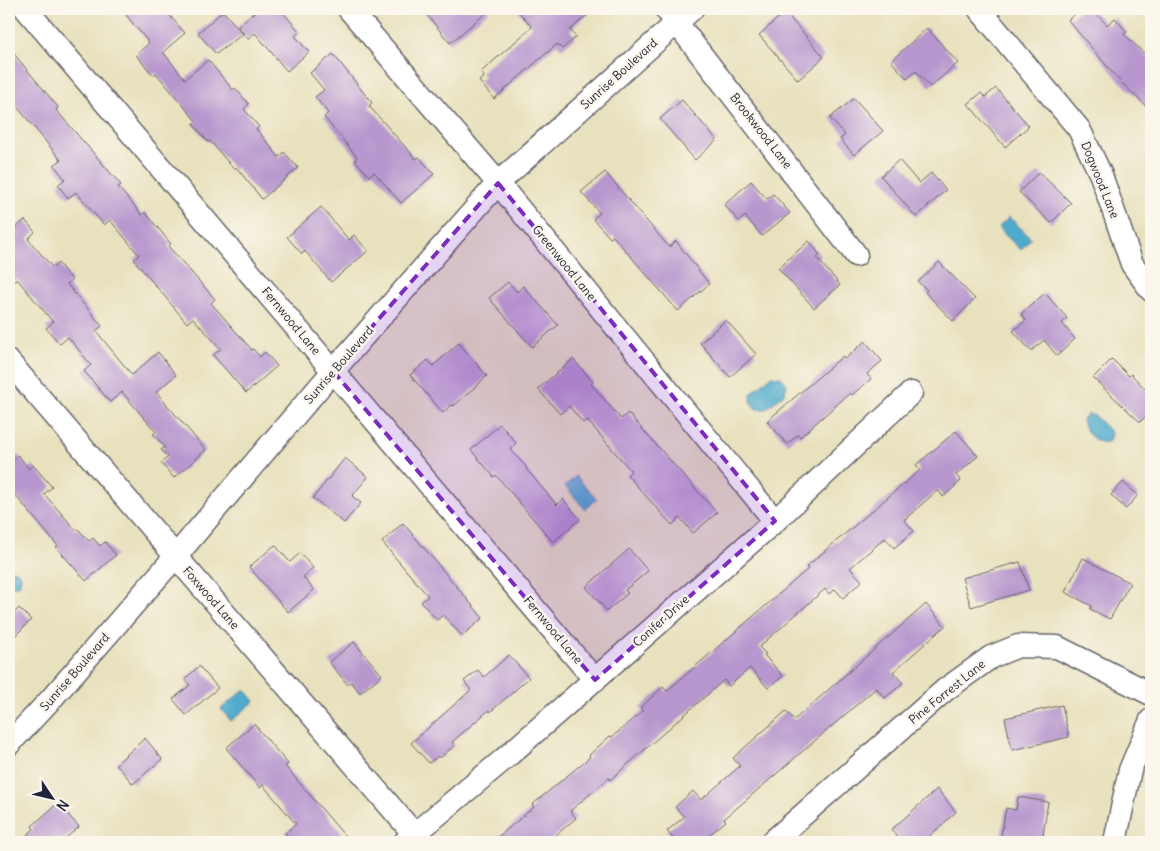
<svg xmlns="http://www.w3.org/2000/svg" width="1160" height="851" font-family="Delius,sans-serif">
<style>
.water{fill:#4fabcd;stroke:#386684}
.building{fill:#b797ce}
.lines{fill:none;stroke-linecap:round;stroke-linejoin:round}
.minor-casing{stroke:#676569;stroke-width:25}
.minor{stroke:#fff;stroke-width:22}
.marked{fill:#7b2cbf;fill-opacity:0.2;stroke:#7b2cbf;stroke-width:4;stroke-dasharray:10 6;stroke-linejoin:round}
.labels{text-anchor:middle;stroke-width:5;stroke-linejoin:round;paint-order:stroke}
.street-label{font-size:12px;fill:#22223b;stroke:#fbf7ec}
</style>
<rect width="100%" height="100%" fill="#fbf7ec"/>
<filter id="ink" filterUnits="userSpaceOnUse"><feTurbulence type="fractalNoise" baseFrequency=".02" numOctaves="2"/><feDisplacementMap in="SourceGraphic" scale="10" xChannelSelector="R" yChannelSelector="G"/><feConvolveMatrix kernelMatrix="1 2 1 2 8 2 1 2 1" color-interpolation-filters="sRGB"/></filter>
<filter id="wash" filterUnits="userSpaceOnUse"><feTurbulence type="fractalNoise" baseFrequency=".0096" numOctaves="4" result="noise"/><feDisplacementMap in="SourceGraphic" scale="20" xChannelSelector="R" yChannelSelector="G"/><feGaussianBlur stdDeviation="1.12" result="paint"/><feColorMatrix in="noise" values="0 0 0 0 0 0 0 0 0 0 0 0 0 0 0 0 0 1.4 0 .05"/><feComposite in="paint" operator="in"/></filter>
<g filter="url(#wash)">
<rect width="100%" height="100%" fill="#e8e1be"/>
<path class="water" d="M1009,217L1031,238L1021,250L998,228Z
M771,376L781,377L787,384L785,393L766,409H756L751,403V394Z
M1088,414L1095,416L1110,431L1111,434L1109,441C1098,448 1082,430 1082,419Z
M576,476L597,499L585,509L565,486Z
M9,569L18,572L21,577L20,584L14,586L9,585Z
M245,689L255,701L231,721L221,709Z"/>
<g id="blocks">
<path class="building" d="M121,9H164L185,33L163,52L185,79L208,60L233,90L235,88L249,104L244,109L259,127L256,129L279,157L284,152L298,168L262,199L236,167L234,169L210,141L208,142L193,124L196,121L156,73L153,75L136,55L149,43Z
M258,9H280L300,32L295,36L309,52L287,71L255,33L248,39L238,26Z
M422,9H491L450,43Z
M516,9H594L570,30L576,37L562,49L557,44L494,99L479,81L484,77L481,72L532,27Z
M1081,9H1092L1107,25L1115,18L1127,32L1124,34L1151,60V111L1117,78L1068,20Z
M223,11L243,34L216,54L198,33Z
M785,12L824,57L798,80L759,35Z
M927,28L958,63L930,87L916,71L907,79L891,61Z
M9,48L58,107L56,110L121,185L118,187L142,215L145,212L171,244L168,246L215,299L211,303L252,350L253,349L260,357L265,352L277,366L246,393L213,355L221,349L193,318L187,323L134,260L139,255L110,220L104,225L76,192L68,198L58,185L65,179L54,165L61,160L9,97Z
M333,54L372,103L369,106L416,159L419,157L434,174L401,203L374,172L369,176L355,160L357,157L324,117L328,113L315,97L324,90L310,73Z
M996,88L1029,126L1005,147L968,104L981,93L985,97Z
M854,98L883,131L854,155L840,139L845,135L830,118Z
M682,100L717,140L695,160L660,119Z
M899,160L919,183L931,173L946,190L916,217L881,176Z
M605,172L669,247L676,241L709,284L678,311L613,236L610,238L593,219L600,213L581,192Z
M1039,172L1071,203L1051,223L1019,192Z
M751,181L767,199L773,194L790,213L762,236L745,216L739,221L724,205Z
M321,207L349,240L354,235L368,251L331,282L305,251L302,254L287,237Z
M25,220L35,232L28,239L53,268L58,263L72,280L67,284L102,326L96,331L132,375L158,352L176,375L156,392L206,450L174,478L161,463L168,457L161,450L165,447L153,434L156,432L122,392L110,402L84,371L91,365L68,337L60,344L46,328L53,322L17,279L9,286V233Z
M809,241L820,255L817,258L840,285L814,308L778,268Z
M939,262L975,299L953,321L925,292L927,290L918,282Z
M508,282L517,292L523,286L558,325L532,347L489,298Z
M1045,293L1067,318L1062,323L1075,339L1057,356L1044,340L1031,351L1013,331L1026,320L1021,314Z
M726,320L756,354L730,377L700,343Z
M865,341L882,361L867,374L871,379L852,395L850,393L800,437L798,435L787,444L767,421L843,356L845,359Z
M459,343L487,376L454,406L453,404L443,413L410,375L428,360L433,366Z
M573,359L593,382L591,384L621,419L628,413L717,513L693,533L680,518L672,525L627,475L631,471L587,420L583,423L569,406L560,414L538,389Z
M1112,359L1129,376L1131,374L1151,395V411L1140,422L1093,378Z
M500,424L516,443L510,449L527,468L526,469L557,505L563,499L580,519L553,542L496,475L494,477L471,450Z
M956,431L978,456L956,475L961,481L943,497L938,490L904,520L914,531L894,548L885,538L850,568L862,581L843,598L835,589L829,594L825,589L759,647L766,654L764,655L783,676L768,688L750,668L729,686L724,680L610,780L609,778L570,811L576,818L548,842H492L534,807L532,805L590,757L589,755L610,736L612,737L643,711L640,708L663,687L667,691L808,569L806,567L920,470L916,465Z
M18,455L29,469L33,465L52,487L44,494L76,530L78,529L89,541L93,538L100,546L105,542L116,555L86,581L56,547L58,546L9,488V465Z
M345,458L368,477L352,496L361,503L344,523L313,498Z
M1123,482L1138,495L1126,509L1111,495Z
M403,523L483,618L462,636L443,615L437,620L421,602L428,596L382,542Z
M275,545L290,562L300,553L313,568L303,577L314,590L288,612L249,567Z
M629,549L648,571L625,590L628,593L607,611L586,587Z
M1083,558L1130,583L1110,619L1090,609L1092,606L1065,592Z
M1020,562L1029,590L971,607L962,578Z
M926,604L945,626L893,672L903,683L885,698L876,688L724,819L726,821L701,842H676L667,831L684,817L675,807L693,791L701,800L740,766L733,758L786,711L794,720Z
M19,608L31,620L9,642V618Z
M354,642L382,675L360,693L351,682L348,685L329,662Z
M509,655L529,678L490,712L489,710L452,742L455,745L440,758L438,756L429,763L411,743L471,690L464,681L478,670L484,677Z
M199,666L218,688L186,715L173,699L190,685L185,679Z
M1062,705L1069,737L1012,750L1005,718Z
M254,724L288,764L285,766L350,842H292L285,833L296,824L263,785L260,788L226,748Z
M145,738L162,759L133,784L116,764Z
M937,789L956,812L923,842H902L891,830Z
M1018,797L1048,802L1042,842H1000L1006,808L1016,810Z
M58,803L79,827L61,842H19L34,829L32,826Z"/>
</g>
</g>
<g filter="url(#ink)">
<use href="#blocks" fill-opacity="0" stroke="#676569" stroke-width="1"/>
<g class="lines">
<g class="minor-casing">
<path id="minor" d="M26,9L595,680
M349,9L498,183L775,521
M666,9L856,255
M979,9L1079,129L1101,175L1132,264L1151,290
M9,362L414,834
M9,744L52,698L175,557L333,371L498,183L692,9
M405,842L503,760L775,521L911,393
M772,842L945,690L991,657L1018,646L1057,647L1151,694
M1115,842L1130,770L1151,720"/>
</g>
<use href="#minor" class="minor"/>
</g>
</g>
<path class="marked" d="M498,183L775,521L595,680L333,371Z"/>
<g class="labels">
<g class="street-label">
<text transform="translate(619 74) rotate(-42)" y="4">Sunrise Boulevard</text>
<text transform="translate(761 131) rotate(52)" y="4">Brookwood Lane</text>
<text transform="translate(1100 180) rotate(68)" y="4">Dogwood Lane</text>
<text transform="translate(564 263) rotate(51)" y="4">Greenwood Lane</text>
<text transform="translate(291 321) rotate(50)" y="4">Fernwood Lane</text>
<text transform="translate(339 365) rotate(-49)" y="4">Sunrise Boulevard</text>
<text transform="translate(211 598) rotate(49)" y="4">Foxwood Lane</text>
<text transform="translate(661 621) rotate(-42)" y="4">Conifer Drive</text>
<text transform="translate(553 630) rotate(50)" y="4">Fernwood Lane</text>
<text transform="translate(75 672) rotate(-49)" y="4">Sunrise Boulevard</text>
<text transform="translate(947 692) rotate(-39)" y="4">Pine Forrest Lane</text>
</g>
</g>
<rect width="1160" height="851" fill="none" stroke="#fbf7ec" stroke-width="30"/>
<g transform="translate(52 798) rotate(125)" stroke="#fbf7ec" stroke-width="4" paint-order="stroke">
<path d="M0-4L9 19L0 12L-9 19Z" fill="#22223b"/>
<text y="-8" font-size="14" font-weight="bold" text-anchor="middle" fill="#22223b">N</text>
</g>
</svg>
